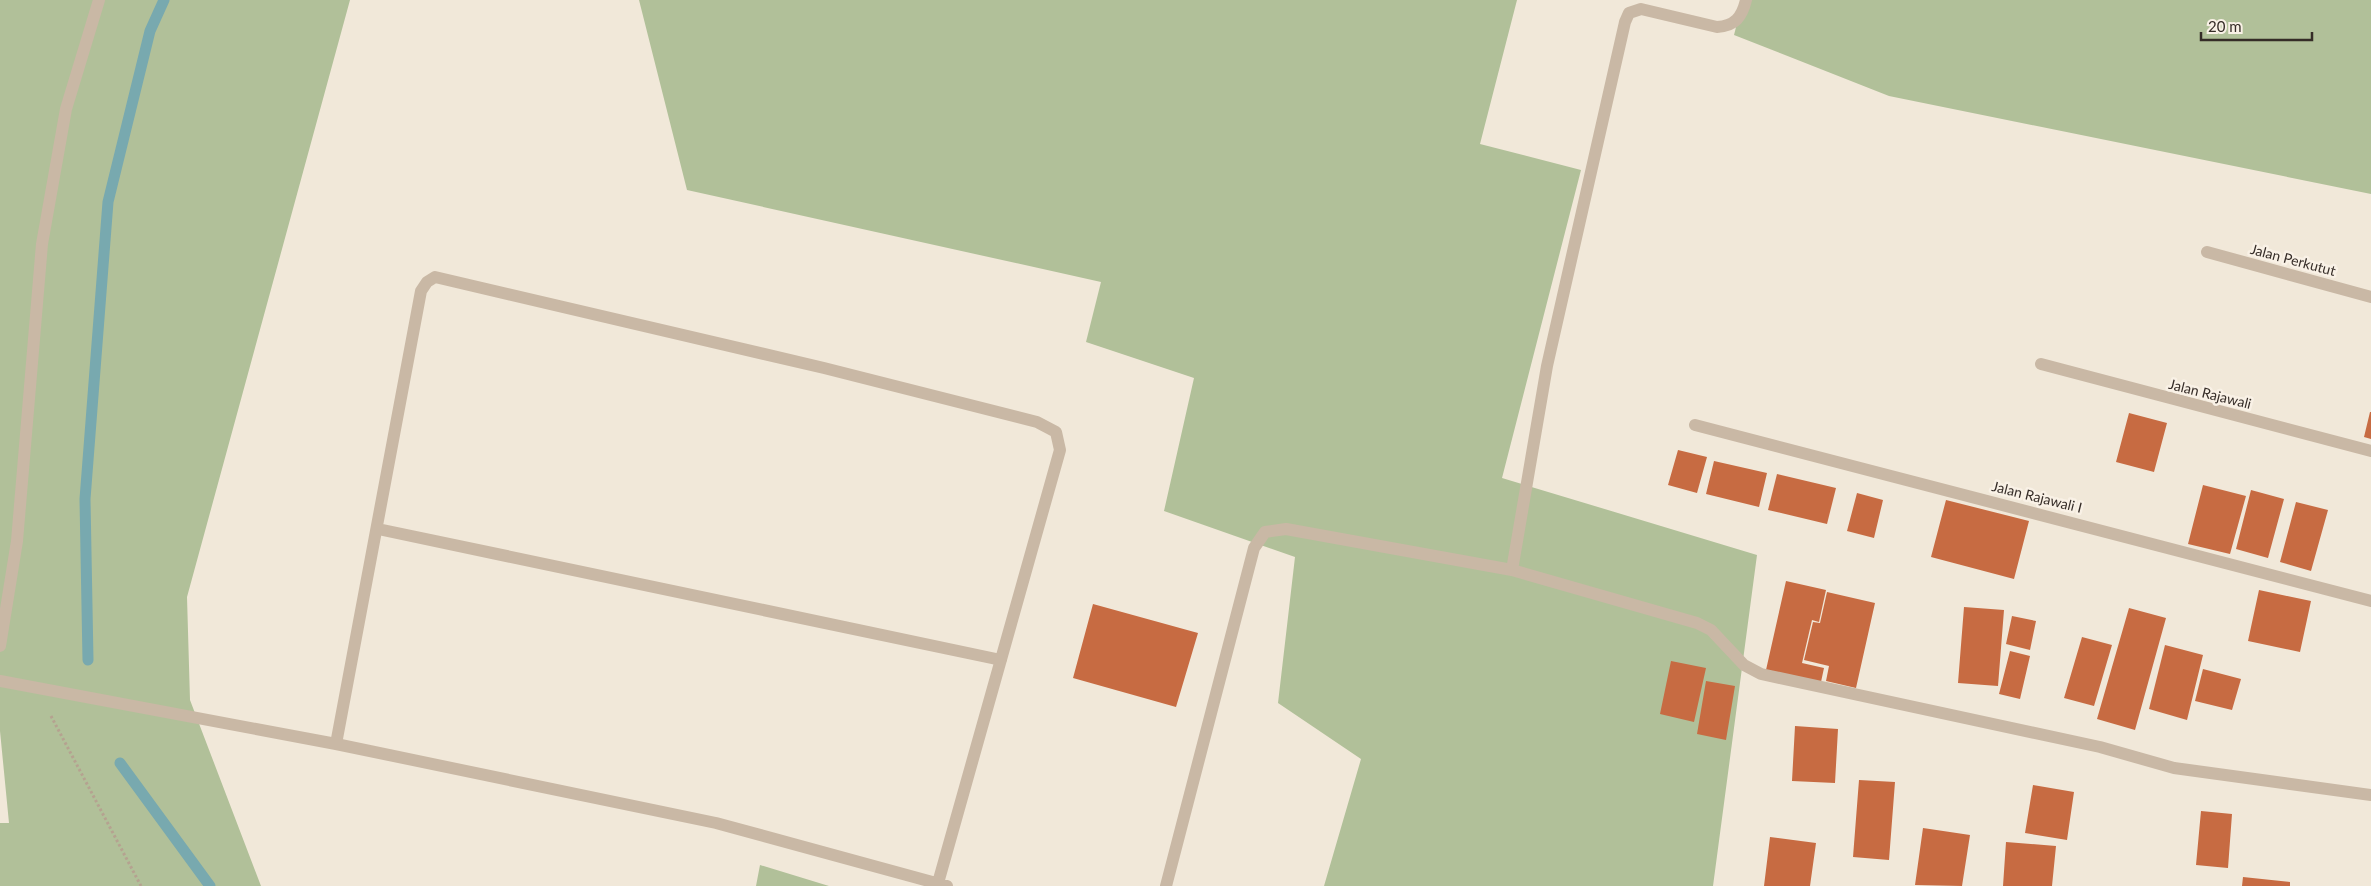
<svg xmlns="http://www.w3.org/2000/svg" width="2371" height="886" font-family="Lato,sans-serif">
<style>
.green{fill:#b1c099}
.lines{fill:none;stroke-linecap:round;stroke-linejoin:round}
.stream{stroke:#78a9af;stroke-width:11}
.building{fill:#c76b42}
.path{stroke:#b5a290;stroke-width:3;stroke-dasharray:2.5 2.5;stroke-linecap:butt}
.minor{stroke:#c9b8a5;stroke-width:12}
.labels{text-anchor:middle;stroke-width:5;stroke-linejoin:round;paint-order:stroke}
.street-label{font-size:14px;fill:#352c27;stroke:#f9f1e6}
</style>
<rect width="100%" height="100%" fill="#f1e8d9"/>
<path class="green" d="M0,0H350L187,597L190,700L261,886H0V823H9L0,731Z
M639,0H1517L1480,144L1581,170L1502,478L1757,555L1713,886H1324L1361,759L1278,703L1295,557L1164,511L1194,378L1086,342L1101,282L687,190Z
M1743,0H2371V194L1889,96L1734,35Z
M760,865L829,886H756Z"/>
<g class="lines">
<path class="stream" d="M88,660L85,499L108,202L150,31L164,0
M120,763L210,886"/>
</g>
<path class="building" d="M2370,412H2371V439L2364,437Z
M2129,413L2167,423L2154,472L2116,462Z
M1678,450L1707,457L1697,493L1668,485Z
M1714,461L1767,473L1759,507L1706,494Z
M1777,474L1836,488L1827,524L1768,510Z
M2203,485L2246,496L2230,554L2188,544Z
M2251,490L2284,499L2268,558L2236,549Z
M1857,493L1883,500L1874,538L1847,531Z
M1946,500L2029,521L2014,579L1931,557Z
M2296,502L2328,510L2311,571L2280,562Z
M1786,581L1826,590L1819,622L1812,620L1802,663L1824,668L1821,682L1766,670Z
M2259,590L2311,601L2300,652L2248,641Z
M1827,592L1875,603L1856,688L1826,681L1829,666L1804,660L1813,622L1820,623Z
M1093,604L1198,633L1176,707L1073,678Z
M1964,607L2004,610L1998,686L1958,683Z
M2129,608L2166,618L2135,730L2097,719Z
M2012,616L2036,621L2030,650L2006,644Z
M2082,637L2112,645L2094,706L2064,698Z
M2165,645L2203,655L2187,720L2149,709Z
M2010,651L2030,656L2020,699L1999,694Z
M1671,661L1706,668L1694,722L1660,714Z
M2203,669L2241,679L2232,710L2195,701Z
M1706,681L1735,686L1726,740L1697,734Z
M1795,726L1838,729L1835,783L1792,781Z
M1859,780L1895,782L1889,860L1853,857Z
M2033,785L2074,792L2067,840L2025,833Z
M2201,811L2232,814L2228,868L2196,865Z
M1923,828L1970,835L1962,886L1915,885Z
M1770,837L1816,843L1810,886H1764Z
M2006,842L2056,846L2052,886H2003Z
M2243,877L2290,882V886H2242Z"/>
<g class="lines">
<path class="path" d="M51,716L141,886"/>
<path class="minor" d="M2207,252L2371,297
M2041,364L2371,451
M1695,425L2371,601
M378,529L1001,660
M1512,570L1547,366L1625,22L1629,13L1641,9L1717,27C1735,26 1742,17 1746,0
M0,646L17,541L42,244L66,109L99,0
M0,681L336,744L716,823L947,886
M336,744L421,291L427,282L435,277L824,368L1037,422L1056,432L1060,450L938,883
M1166,886L1254,548L1265,532L1286,529L1512,570L1697,623L1711,630L1744,665L1761,674L2100,747L2174,768L2371,795"/>
</g>
<g class="labels">
<g class="street-label">
<text transform="translate(2293 260) rotate(15)" y="5">Jalan Perkutut</text>
<text transform="translate(2210 394) rotate(14)" y="5">Jalan Rajawali</text>
<text transform="translate(2037 497) rotate(14)" y="5">Jalan Rajawali I</text>
</g>
</g>
<path d="M2201 32v8h111v-8" fill="none" stroke="#352c27" stroke-width="2.5"/>
<text x="2208" y="32" font-size="15" fill="#352c27" stroke="#f9f1e6" stroke-width="4" paint-order="stroke">20 m</text>
</svg>
